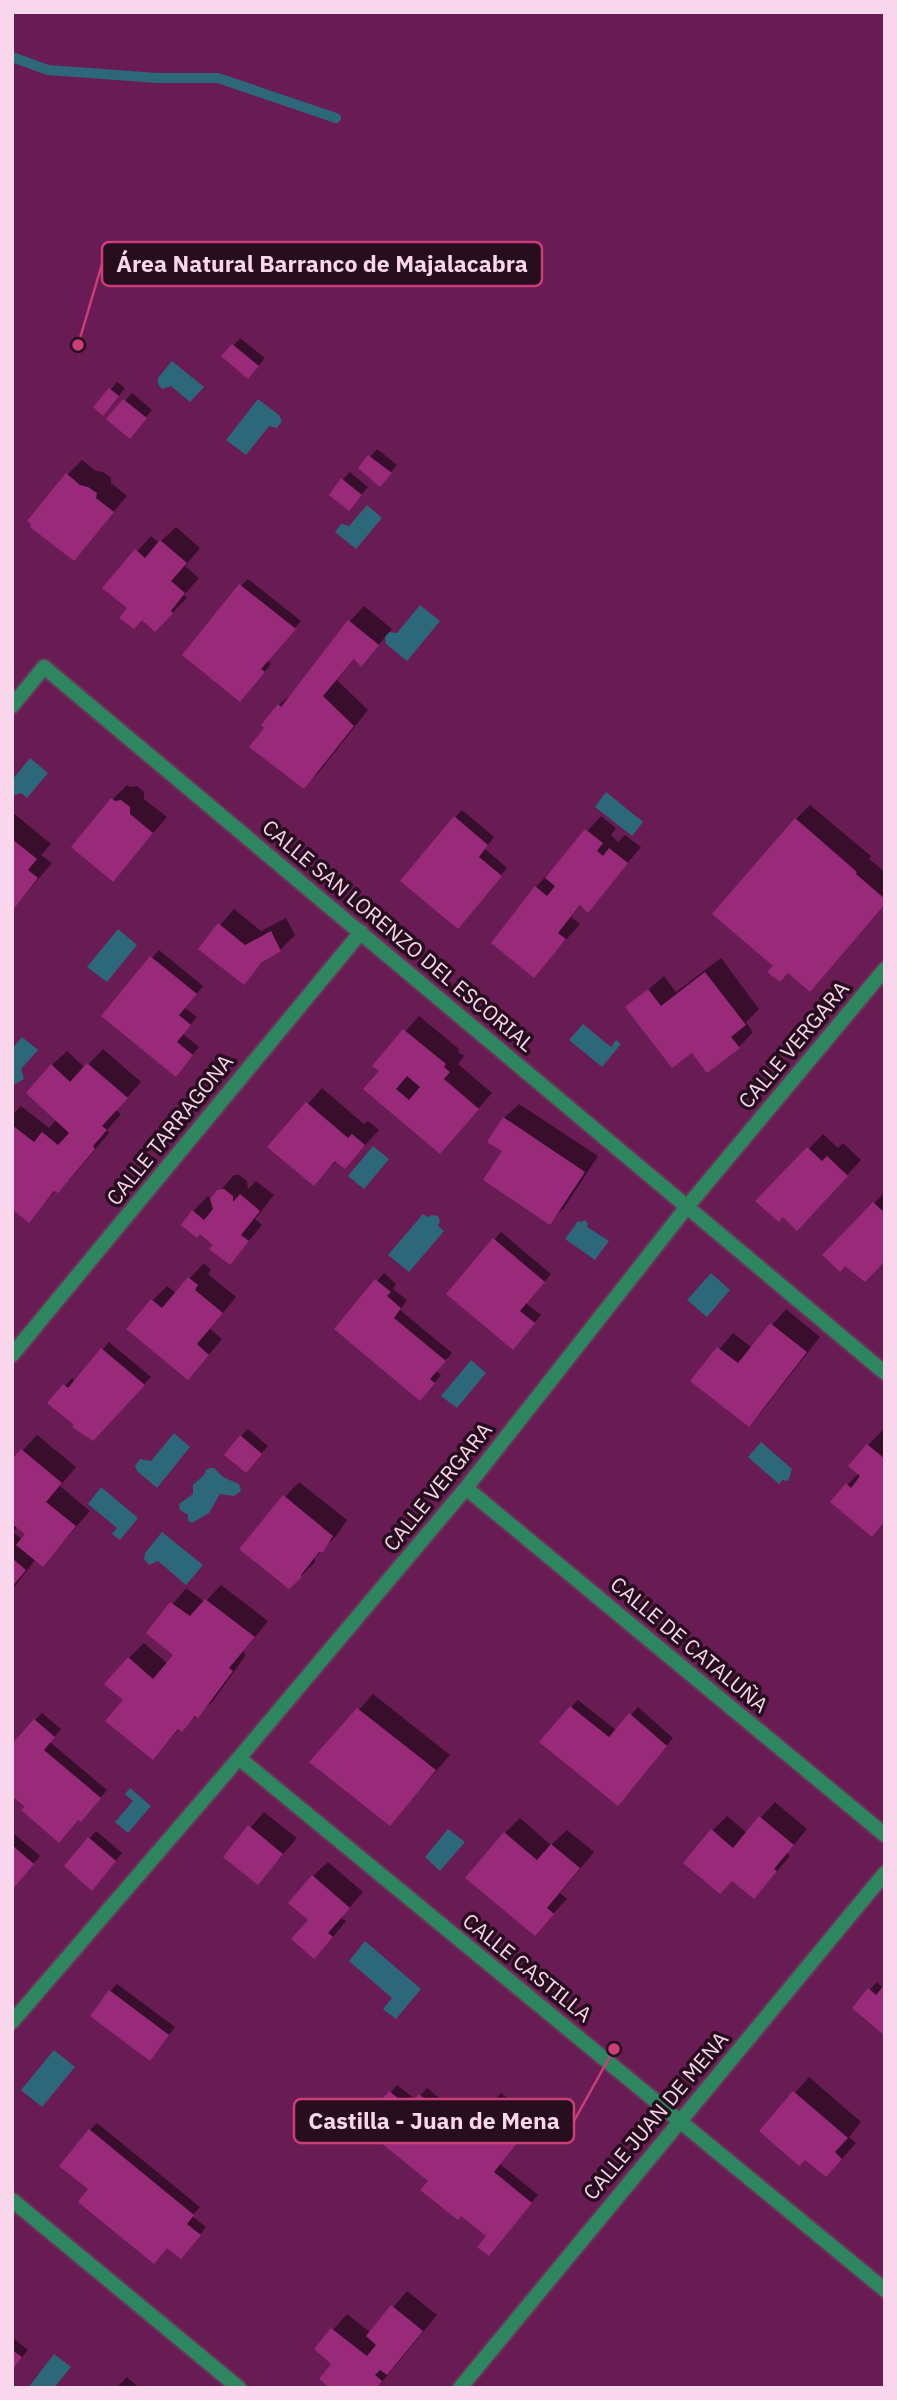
<svg xmlns="http://www.w3.org/2000/svg" width="897" height="2400" font-family="'IBM Plex Sans',sans-serif">
<style>
.green{fill:#691c53}
.water{fill:#2c677a}
.shadow{fill:#0007;fill-rule:evenodd}
.lines{fill:none;stroke-linecap:round;stroke-linejoin:round}
.stream{stroke:#2c677a;stroke-width:10}
.building{fill:#992a7a;fill-rule:evenodd}
.street-casing{stroke:#69365a;stroke-width:18}
.street{stroke:#2e8660;stroke-width:14}
.labels{text-anchor:middle;stroke-width:7;stroke-linejoin:round;paint-order:stroke}
.street-label{font-size:21px;fill:#f9d6eb;stroke:#260e1e}
.leader{fill:none;stroke:#cd3e78;stroke-width:2.5}
.callout-dot{fill:#cd3e78;stroke:#260e1e;stroke-width:2.5}
.callout{fill:#260e1e;stroke:#cd3e78;stroke-width:2.5}
.callout-label{font-size:23px;text-anchor:middle;font-weight:bold;fill:#f9d6eb}
</style>
<rect width="100%" height="100%" fill="#4e173e"/>
<path class="green" d="M12,12H885V2388H12Z"/>
<path class="water" d="M172,361L204,387L190,402L171,386L162,389L158,384V378Z
M258,399L279,415L282,421L277,428L269,426L246,455L226,440Z
M367,505L382,518L356,549L335,532L341,524L349,526Z
M420,605L440,621L407,661L386,644L385,636L389,632L397,633Z
M30,758L48,773L27,798L21,793L12,796V780Z
M606,792L643,822L632,836L595,807Z
M118,929L137,945L107,982L87,967Z
M583,1024L611,1047L616,1040L621,1044L602,1067L569,1040Z
M22,1037L38,1050L21,1069L24,1079L15,1084L12,1082V1049Z
M373,1146L389,1159L364,1189L348,1176Z
M423,1214L427,1217L432,1215L438,1216L440,1221L438,1226L444,1231L409,1272L388,1255Z
M585,1220L588,1224L587,1227L609,1241L595,1260L565,1239L578,1221L581,1222Z
M711,1273L730,1290L707,1317L687,1300Z
M471,1360L486,1373L457,1408L441,1396Z
M174,1433L190,1447L157,1488L137,1471L135,1466L140,1459L151,1461Z
M761,1442L792,1469L788,1481L783,1480L779,1484L748,1457Z
M210,1468H214L223,1477L239,1484L241,1491L234,1496L220,1494L209,1513L192,1523L188,1521V1515L180,1510L179,1504L193,1494V1485L204,1475L206,1470Z
M101,1487L138,1518L120,1540L112,1534L117,1528L88,1504Z
M162,1532L203,1565L186,1585L158,1561L149,1565L144,1559L145,1553Z
M130,1788L151,1806L128,1833L115,1822L133,1801L125,1794Z
M448,1829L465,1842L440,1871L425,1857Z
M365,1941L421,1989L396,2019L383,2009L392,1998L349,1961Z
M54,2050L75,2067L42,2107L21,2090Z
M54,2354L71,2367L54,2388H28Z"/>
<path class="shadow" d="M240,338L265,358L255,370L224,356Z
M117,382L125,388L110,407H95Z
M132,393L152,410L137,429L109,419Z
M377,449L397,465L387,477L360,468Z
M82,460L96,471L103,472L111,478V483L127,496L74,558L67,475Z
M350,472L368,487L356,501L343,479Z
M176,527L200,548L185,566L199,578L184,595L187,598L155,630L105,587L151,536L159,543Z
M248,579L301,621L267,660L271,664L247,693L241,586Z
M364,606L392,629L375,649L355,658L337,680L368,710L319,772L304,787L267,727L279,705L295,691L350,621Z
M127,785L130,787L137,786L144,792V799L167,817L113,880V799Z
M810,805L871,856L869,859L885,872V904L789,972L775,965L796,819Z
M462,810L494,837L485,849L507,868L465,919L455,817Z
M12,812L51,844L41,855L52,863L12,910Z
M601,816L616,828L611,835L618,842L625,835L641,847L588,910L581,905L571,917L580,924L534,976L493,943L536,887Z
M234,909L261,931L286,918L295,935L280,950L267,957L244,983L200,948Z
M159,950L203,986L185,1008L197,1017L183,1034L199,1047L183,1067L104,1016Z
M721,958L759,1009L746,1022L753,1032L739,1047L692,1050L628,1007L664,976L676,992Z
M419,1016L459,1049L458,1052L464,1056L458,1064L492,1093L440,1152L381,1071L375,1066Z
M103,1049L141,1082L116,1110L121,1114L107,1130L109,1133L73,1176L58,1191L56,1190L29,1221L12,1207V1115L21,1106L49,1128L57,1119L52,1065L67,1051L85,1068Z
M322,1088L364,1124L368,1121L379,1130L345,1167L337,1160L314,1184L270,1147Z
M519,1104L598,1156L564,1208L549,1222L504,1151V1118Z
M823,1134L838,1148L843,1143L861,1160L811,1214L783,1215L758,1201Z
M234,1175H239L247,1181L248,1189L256,1181L274,1195L255,1219L262,1225L230,1263L193,1211L208,1196L212,1200Z
M885,1192V1260L846,1264L824,1255Z
M501,1232L551,1274L526,1303L541,1315L520,1340L494,1240Z
M204,1263L211,1270L208,1274L236,1297L210,1329L222,1339L202,1363L152,1301L167,1286L176,1293Z
M384,1273L396,1284L393,1289L407,1300L400,1310L452,1353L436,1371L441,1375L427,1392L336,1329Z
M786,1309L820,1337L763,1410L749,1425L692,1381L733,1333L752,1348Z
M109,1342L151,1377L100,1432L76,1425L50,1403L72,1378L75,1381Z
M248,1429L268,1446L253,1464L241,1436Z
M883,1430L885,1432V1521L872,1534L847,1485L858,1474L868,1445Z
M37,1435L76,1467L60,1486L90,1511L43,1565L36,1559L12,1590V1462ZM18,1526L28,1534L23,1540L13,1532Z
M299,1482L347,1520L337,1535L321,1551L315,1558V1562L300,1577L285,1497Z
M221,1585L268,1621L243,1652L246,1655L213,1701L182,1729L180,1728L153,1758L125,1700L129,1658L144,1643L168,1664L176,1655L149,1633L186,1588L205,1602Z
M373,1694L450,1755L390,1824L312,1762Z
M578,1700L617,1731L638,1707L673,1738L625,1797L571,1707Z
M42,1713L61,1729L50,1742L107,1790L88,1813L27,1806L35,1720Z
M775,1802L807,1829L787,1853L790,1856L754,1897L733,1879L712,1831L727,1816L747,1833Z
M264,1812L297,1838L258,1883L225,1857Z
M520,1818L551,1845L567,1830L594,1852L560,1893L567,1899L535,1933L505,1833Z
M96,1831L122,1853L99,1881L89,1839Z
M12,1832L40,1856L12,1889Z
M328,1862L363,1892L341,1918L346,1921L329,1942L310,1920L313,1876Z
M877,1982L883,1989L885,2033L854,2007Z
M117,1984L175,2027L150,2059L110,1991Z
M809,2077L861,2122L849,2137L856,2143L841,2160L805,2158L761,2131Z
M397,2085L416,2100L427,2088L473,2125L501,2093L535,2120L500,2164L538,2195L496,2246L431,2180L388,2125L373,2113Z
M97,2123L200,2207L192,2216L206,2227L188,2250L168,2246L90,2189V2130Z
M407,2291L437,2315L377,2388H333L334,2364L316,2349L347,2314L371,2333Z
M12,2337L28,2350L12,2369Z
M127,2377L139,2388H116Z"/>
<g class="lines">
<path class="stream" d="M12,57L48,70L157,78H218L336,118"/>
</g>
<path class="building" d="M232,344L259,366L248,379L221,356Z
M109,388L119,396L103,416L93,407Z
M123,399L147,418L130,439L106,419Z
M368,455L392,473L380,487L358,468Z
M66,473L80,485L88,487L97,493L96,498L114,512L74,561L30,527L31,524L27,521Z
M341,478L362,495L349,511L329,495Z
M160,540L187,563L171,581L185,593L171,611L173,613L155,632L142,620L134,629L119,618L127,608L102,588L135,549L145,558Z
M239,584L296,629L261,669L265,672L240,702L182,655Z
M348,620L379,645L361,667L354,659L323,696L354,726L304,789L249,747L264,728L261,725L278,704L281,707Z
M111,798L115,801L121,800L130,807V814L153,833L113,882L71,847Z
M454,816L488,845L479,857L502,876L458,929L400,881Z
M795,818L857,872L856,874L885,899V904L810,992L788,973L780,982L767,972L773,966L712,914Z
M585,829L603,843L597,851L603,856L609,848L628,863L588,913L580,905L558,933L566,939L534,978L491,943L535,886L547,896L555,886L545,878Z
M12,839L37,859L28,870L38,878L12,911Z
M218,923L245,945L271,931L281,951L262,962L244,985L198,949Z
M150,956L197,994L179,1015L191,1025L177,1042L193,1055L176,1077L101,1016Z
M705,972L746,1025L731,1037L740,1048L707,1073L692,1053L672,1068L625,1007L648,989L661,1006Z
M403,1029L446,1064L444,1067L450,1072L444,1079L479,1109L440,1154L363,1089L379,1071L372,1066ZM407,1076L420,1087L409,1100L396,1089Z
M87,1063L128,1098L102,1126L107,1130L93,1146L95,1149L58,1193L54,1191L29,1223L12,1209V1125L34,1142L42,1132L58,1145L69,1133L26,1093L51,1064L70,1082Z
M306,1102L348,1138L352,1134L365,1145L345,1169L335,1161L314,1186L267,1147Z
M503,1117L585,1172L550,1225L483,1180L502,1151L487,1142Z
M807,1147L822,1161L827,1156L848,1176L797,1231L783,1217L779,1222L755,1201Z
M224,1189L233,1196V1202L240,1194L260,1211L241,1235L249,1241L230,1265L209,1249L213,1245L200,1234L197,1238L181,1225L192,1210L204,1220L213,1209L210,1199L217,1190Z
M873,1202L885,1213V1261L865,1282L845,1266L840,1272L822,1255Z
M493,1238L545,1282L520,1311L535,1323L513,1350L446,1294Z
M188,1277L198,1285L195,1290L223,1313L197,1344L209,1355L188,1380L126,1329L151,1299L162,1308Z
M375,1279L391,1292L387,1296L401,1308L394,1318L446,1361L430,1379L435,1383L420,1401L334,1329Z
M770,1323L807,1352L749,1427L690,1381L717,1347L738,1363Z
M101,1348L145,1385L93,1441L72,1427L74,1425L47,1403L63,1384L68,1388Z
M240,1435L262,1454L246,1473L224,1455Z
M867,1444L885,1459V1521L872,1537L830,1502L846,1483L851,1488L860,1476L848,1466Z
M21,1449L62,1483L46,1502L76,1526L43,1567L16,1545L25,1534L12,1524V1459Z
M283,1495L333,1536L323,1552H319L301,1575V1578L289,1589L239,1549Z
M12,1558L26,1570L12,1587Z
M205,1599L255,1637L229,1668L233,1671L198,1718L195,1716L182,1732L178,1729L153,1760L105,1721L123,1700L104,1684L128,1657L153,1679L173,1655L146,1633L170,1602L190,1616Z
M570,1706L609,1737L629,1713L667,1746L618,1806L539,1742Z
M357,1708L436,1770L390,1826L309,1762Z
M34,1719L55,1737L44,1750L101,1798L81,1822L78,1820L59,1843L21,1810L25,1807L12,1796V1744Z
M759,1816L794,1845L774,1869L777,1871L754,1899L732,1881L720,1894L683,1863L711,1829L733,1848Z
M248,1825L283,1854L258,1885L223,1857Z
M504,1832L537,1860L551,1844L580,1868L547,1908L554,1914L535,1936L465,1878Z
M88,1837L116,1861L92,1891L64,1866Z
M12,1845L34,1864L12,1890Z
M312,1875L350,1908L328,1933L333,1937L314,1959L291,1939L308,1920L288,1903Z
M885,1984V2036L852,2008L868,1988L876,1995Z
M109,1990L169,2035L150,2061L90,2016Z
M389,2091L408,2106L419,2094L465,2132L492,2099L529,2128L494,2172L532,2203L489,2256L477,2247L486,2236L461,2216L458,2220L420,2190L428,2181L375,2138L385,2125L370,2114Z
M793,2091L848,2138L835,2152L842,2159L826,2177L805,2160L799,2166L759,2131Z
M89,2129L194,2215L187,2224L201,2235L181,2259L167,2248L154,2264L78,2202L88,2189L59,2166Z
M391,2305L423,2331L387,2375L380,2370L375,2375L382,2381L377,2388H330L319,2379L331,2364L314,2349L331,2328L367,2356L376,2345L366,2336Z
M12,2350L22,2357L12,2370Z"/>
<g class="lines">
<g class="street-casing">
<path id="street" d="M12,706L44,667L885,1373
M12,1355L361,932
M466,1488L885,1835
M239,1758L885,2290
M12,2022L239,1758L466,1488L686,1208L885,969
M12,2200L239,2388
M460,2388L885,1873"/>
</g>
<use href="#street" class="street"/>
</g>
<g class="labels">
<g class="street-label">
<text transform="translate(398 936) rotate(40)" y="7">CALLE SAN LORENZO DEL ESCORIAL</text>
<text transform="translate(794 1045) rotate(-50)" y="7">CALLE VERGARA</text>
<text transform="translate(170 1130) rotate(-51)" y="7">CALLE TARRAGONA</text>
<text transform="translate(438 1487) rotate(-51)" y="7">CALLE VERGARA</text>
<text transform="translate(689 1645) rotate(40)" y="7">CALLE DE CATALUÑA</text>
<text transform="translate(527 1968) rotate(39)" y="7">CALLE CASTILLA</text>
<text transform="translate(656 2116) rotate(-50)" y="7">CALLE JUAN DE MENA</text>
</g>
</g>
<path class="leader" d="M78 345L102 264M614 2049L574 2121"/>
<g class="callout-dot">
<circle cx="78" cy="345" r="7"/>
<circle cx="614" cy="2049" r="7"/>
</g>
<g class="callout">
<rect x="102" y="242" width="440" height="44" rx="7"/>
<rect x="294" y="2099" width="280" height="44" rx="7"/>
</g>
<g class="callout-label">
<text x="322" y="272">Área Natural Barranco de Majalacabra</text>
<text x="434" y="2129">Castilla - Juan de Mena</text>
</g>
<rect width="897" height="2400" fill="none" stroke="#f9d6eb" stroke-width="28"/>
</svg>
